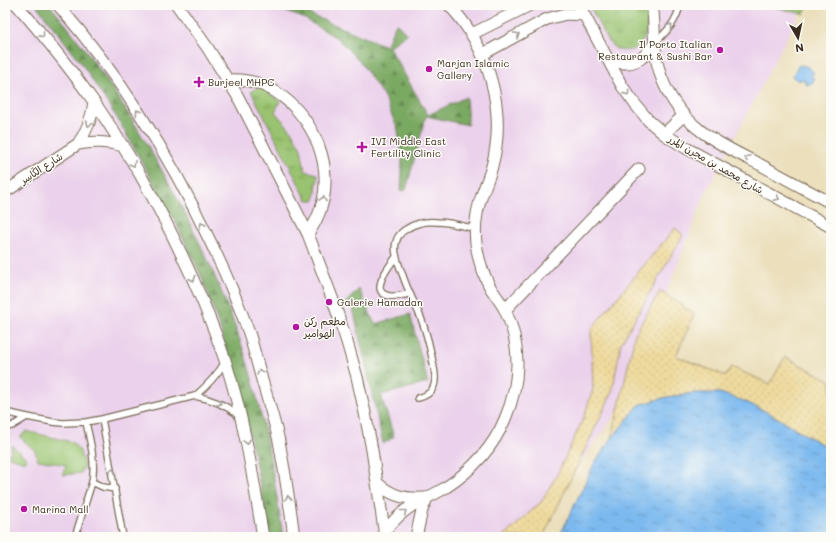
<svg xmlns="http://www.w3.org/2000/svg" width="836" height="542" font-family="Mali,'Playpen Sans Arabic',sans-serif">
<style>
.built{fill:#ebd1eb}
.grass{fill:url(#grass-tufts);stroke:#6a7647}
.forest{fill:url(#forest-firs);stroke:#5a6a40}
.sand{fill:url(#sand-dots);stroke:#94825e}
.garden{fill:#99c370;stroke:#6a7647}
.water{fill:url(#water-ripples);stroke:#5c7286}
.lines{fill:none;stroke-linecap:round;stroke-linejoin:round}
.service-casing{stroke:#796955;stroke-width:8}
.minor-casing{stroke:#796955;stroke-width:13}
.service{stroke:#fff;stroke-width:5.5}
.minor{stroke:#fff;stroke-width:11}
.oneway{stroke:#a79f9a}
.poi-dot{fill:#b5179e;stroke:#fdfcf7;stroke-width:1.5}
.labels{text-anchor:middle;stroke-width:3;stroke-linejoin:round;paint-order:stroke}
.poi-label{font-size:10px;fill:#3b2a1e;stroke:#fdfcf7;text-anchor:start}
.street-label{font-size:10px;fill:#3b2a1e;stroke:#fdfcf7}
</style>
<defs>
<pattern id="grass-tufts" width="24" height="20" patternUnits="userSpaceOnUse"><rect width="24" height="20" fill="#99c370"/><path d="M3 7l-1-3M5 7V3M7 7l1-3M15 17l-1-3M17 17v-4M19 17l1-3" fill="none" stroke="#7e9f5b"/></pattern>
<pattern id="forest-firs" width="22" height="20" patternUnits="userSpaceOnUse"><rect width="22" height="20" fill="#7aa962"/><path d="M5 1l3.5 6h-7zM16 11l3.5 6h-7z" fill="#658a50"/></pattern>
<pattern id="sand-dots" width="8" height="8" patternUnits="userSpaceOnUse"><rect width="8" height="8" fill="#eeda9e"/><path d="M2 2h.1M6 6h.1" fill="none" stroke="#cdbb88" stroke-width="1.8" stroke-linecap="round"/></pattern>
<pattern id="water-ripples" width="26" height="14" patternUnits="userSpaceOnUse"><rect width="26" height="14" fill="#7cb9ef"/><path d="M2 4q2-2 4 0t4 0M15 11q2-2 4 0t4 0" fill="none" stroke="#6797c1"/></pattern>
</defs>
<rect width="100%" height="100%" fill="#fdfcf7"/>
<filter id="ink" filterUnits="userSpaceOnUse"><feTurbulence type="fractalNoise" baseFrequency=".025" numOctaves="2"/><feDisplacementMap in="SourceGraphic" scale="8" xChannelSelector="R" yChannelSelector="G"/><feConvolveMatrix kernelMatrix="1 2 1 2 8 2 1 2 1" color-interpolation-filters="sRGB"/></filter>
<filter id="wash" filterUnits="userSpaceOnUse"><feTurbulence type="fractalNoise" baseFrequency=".012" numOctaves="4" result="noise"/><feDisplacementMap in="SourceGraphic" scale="16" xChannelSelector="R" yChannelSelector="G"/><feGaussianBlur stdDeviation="0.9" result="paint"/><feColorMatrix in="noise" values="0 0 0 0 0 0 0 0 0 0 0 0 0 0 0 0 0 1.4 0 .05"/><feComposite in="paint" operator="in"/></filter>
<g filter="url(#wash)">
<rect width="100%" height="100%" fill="#ebdfbc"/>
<path class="built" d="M5,5H804L705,194L624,402L563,487L542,537H5Z"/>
<path class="grass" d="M589,5H646C649,19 649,47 630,50C626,51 619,51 615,48C606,42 595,15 589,5Z
M765,5H808L804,14Z
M260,87L280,101L275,112L291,130L301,148L305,171L318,174L315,200H307L251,91Z"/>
<path class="forest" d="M36,5H50C99,63 140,129 176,196C205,251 231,308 249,368C265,424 275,480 283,537H270L268,524L246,417L219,325L203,280L175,221L117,118L81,63Z
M269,5H312L309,14L386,46L396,23L407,34L389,47L428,115L466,97L468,125L426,116L406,190L401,191L402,162L398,130L384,97L361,63L337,38L305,19Z
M359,289L375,324L410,314L428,383L381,395L394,437L383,444L352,304H344Z"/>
<path class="sand" d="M675,228L683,235L621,343L612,393L543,537H503L541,502L557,475L584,417L593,389L591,329Z
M660,291L694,314L676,356L726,376L731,367L770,384L785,357L831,381V450L771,414L720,393H694L667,397L639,405L612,438L635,334Z"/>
<path class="garden" d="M26,431L72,442L80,451L84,466L81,473L62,475L66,465L38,460L35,451L20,437Z
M12,445L27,459L25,462L9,457Z"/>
<path class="water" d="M799,65C806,65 809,67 814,73L811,76L813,77L814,80L812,83L807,85L805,83L804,79L798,81L792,76Z
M694,393H720L744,401L771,414L831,450V537H559L594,464L612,438L639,405L667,397Z"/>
</g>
<g filter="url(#ink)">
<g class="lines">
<g class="service-casing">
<path id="service" d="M655,43C667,31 676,23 680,5
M396,257C390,265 367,293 390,296C396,297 403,295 409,294
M195,396C212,399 226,405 240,416
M418,398C435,394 437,383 434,368C431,351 427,334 421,318C415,304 408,291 403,276C397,260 387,239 408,228C416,223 427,221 437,222C449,222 463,226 476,229
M5,412L27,417L53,422L63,423L86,422L102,419L195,396C207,386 217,375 225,362
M102,419L123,537
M5,427L12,426L27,417
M92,482L103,487L115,489
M75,537L92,482C96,461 90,442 86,422"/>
</g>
<g class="minor-casing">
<path id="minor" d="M17,5C44,36 70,68 94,102C111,126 126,151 141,176C174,235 203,296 225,360C244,418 253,477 263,537
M58,5C119,75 171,158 210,241C225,272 239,304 250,336C254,351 258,365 262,380C268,400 274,420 279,441C285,473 290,505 294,537
M177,5L207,47L237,95L308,234L334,303L347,342L357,377L365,413L372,450L385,536
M579,5L622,86L635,104L648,120L664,134L686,148L831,227
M652,5C656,25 652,46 658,66C664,91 680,115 701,131C718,144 739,154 759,164C783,177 807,190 831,203
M472,34L530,5
M483,54L547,19L566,14L584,15
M608,59C629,68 643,62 655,43
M228,80C282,75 327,132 325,183C325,202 318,219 308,234
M664,134L684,115
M78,144C95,141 107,142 124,146
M5,192L78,144C87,131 92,118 94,102
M505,310L639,169
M377,483C392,496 404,499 424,498
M384,532C392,522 402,512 413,505C424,499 435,494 445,488C471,471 493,448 505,419C520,384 522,345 505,310C501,302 495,295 490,287C483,274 478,258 476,243C474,226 477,208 483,192C486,183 490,175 492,166C507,110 489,47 449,5
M416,537L422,510L427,498"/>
</g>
<use href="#service" class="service"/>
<use href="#minor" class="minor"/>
</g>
<defs><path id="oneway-chevron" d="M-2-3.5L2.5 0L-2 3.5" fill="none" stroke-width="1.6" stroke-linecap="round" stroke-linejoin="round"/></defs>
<g class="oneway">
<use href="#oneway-chevron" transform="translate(670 26) rotate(-52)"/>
<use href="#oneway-chevron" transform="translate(42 35) rotate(51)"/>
<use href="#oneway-chevron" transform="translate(517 35) rotate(-29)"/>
<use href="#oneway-chevron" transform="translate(627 93) rotate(55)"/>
<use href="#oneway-chevron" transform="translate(138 112) rotate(-124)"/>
<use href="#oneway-chevron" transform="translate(89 124) rotate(112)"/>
<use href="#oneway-chevron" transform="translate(747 158) rotate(-152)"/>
<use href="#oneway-chevron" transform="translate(133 164) rotate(60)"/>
<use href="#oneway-chevron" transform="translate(777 198) rotate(28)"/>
<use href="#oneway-chevron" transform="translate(323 199) rotate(-78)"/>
<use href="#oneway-chevron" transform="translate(202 225) rotate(-116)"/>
<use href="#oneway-chevron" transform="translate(193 279) rotate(67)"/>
<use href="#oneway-chevron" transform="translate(260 372) rotate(-106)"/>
<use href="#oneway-chevron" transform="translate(219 403) rotate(24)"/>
<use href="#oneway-chevron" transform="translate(247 442) rotate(77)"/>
<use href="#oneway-chevron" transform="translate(112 471) rotate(-101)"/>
<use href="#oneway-chevron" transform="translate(288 498) rotate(-98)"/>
<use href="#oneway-chevron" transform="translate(404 512) rotate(-39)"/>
</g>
</g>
<g class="poi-dot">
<circle cx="720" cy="50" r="4"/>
<circle cx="429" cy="69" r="4"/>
<path d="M197 76h4v4h4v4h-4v4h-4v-4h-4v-4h4z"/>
<path d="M360 141h4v4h4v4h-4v4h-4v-4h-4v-4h4z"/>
<circle cx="329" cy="302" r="4"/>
<circle cx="296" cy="327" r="4"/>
<circle cx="24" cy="509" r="4"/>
</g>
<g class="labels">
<g class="poi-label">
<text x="712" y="48" text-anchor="end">Il Porto Italian<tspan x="712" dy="12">Restaurant &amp; Sushi Bar</tspan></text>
<text x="437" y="67">Marjan Islamic<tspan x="437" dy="12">Gallery</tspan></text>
<text x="208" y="86">Burjeel MHPC</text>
<text x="371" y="145">IVI Middle East<tspan x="371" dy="12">Fertility Clinic</tspan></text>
<text x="337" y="306">Galerie Hamadan</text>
<text x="304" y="325">مطعم ركن<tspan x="304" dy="12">الهوامير</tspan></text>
<text x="32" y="513">Marina Mall</text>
</g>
<g class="street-label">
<text transform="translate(716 164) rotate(30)" y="4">شارع محمد بن مجرن المرر</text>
<text transform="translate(41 168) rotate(-33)" y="4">شارع الكَاسِر</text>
</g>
</g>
<rect width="836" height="542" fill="none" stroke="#fdfcf7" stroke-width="20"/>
<g transform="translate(798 38) rotate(171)" stroke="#fdfcf7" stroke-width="3" paint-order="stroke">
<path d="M0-3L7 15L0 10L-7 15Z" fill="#3b2a1e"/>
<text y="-6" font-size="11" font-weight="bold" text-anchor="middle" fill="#3b2a1e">N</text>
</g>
</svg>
